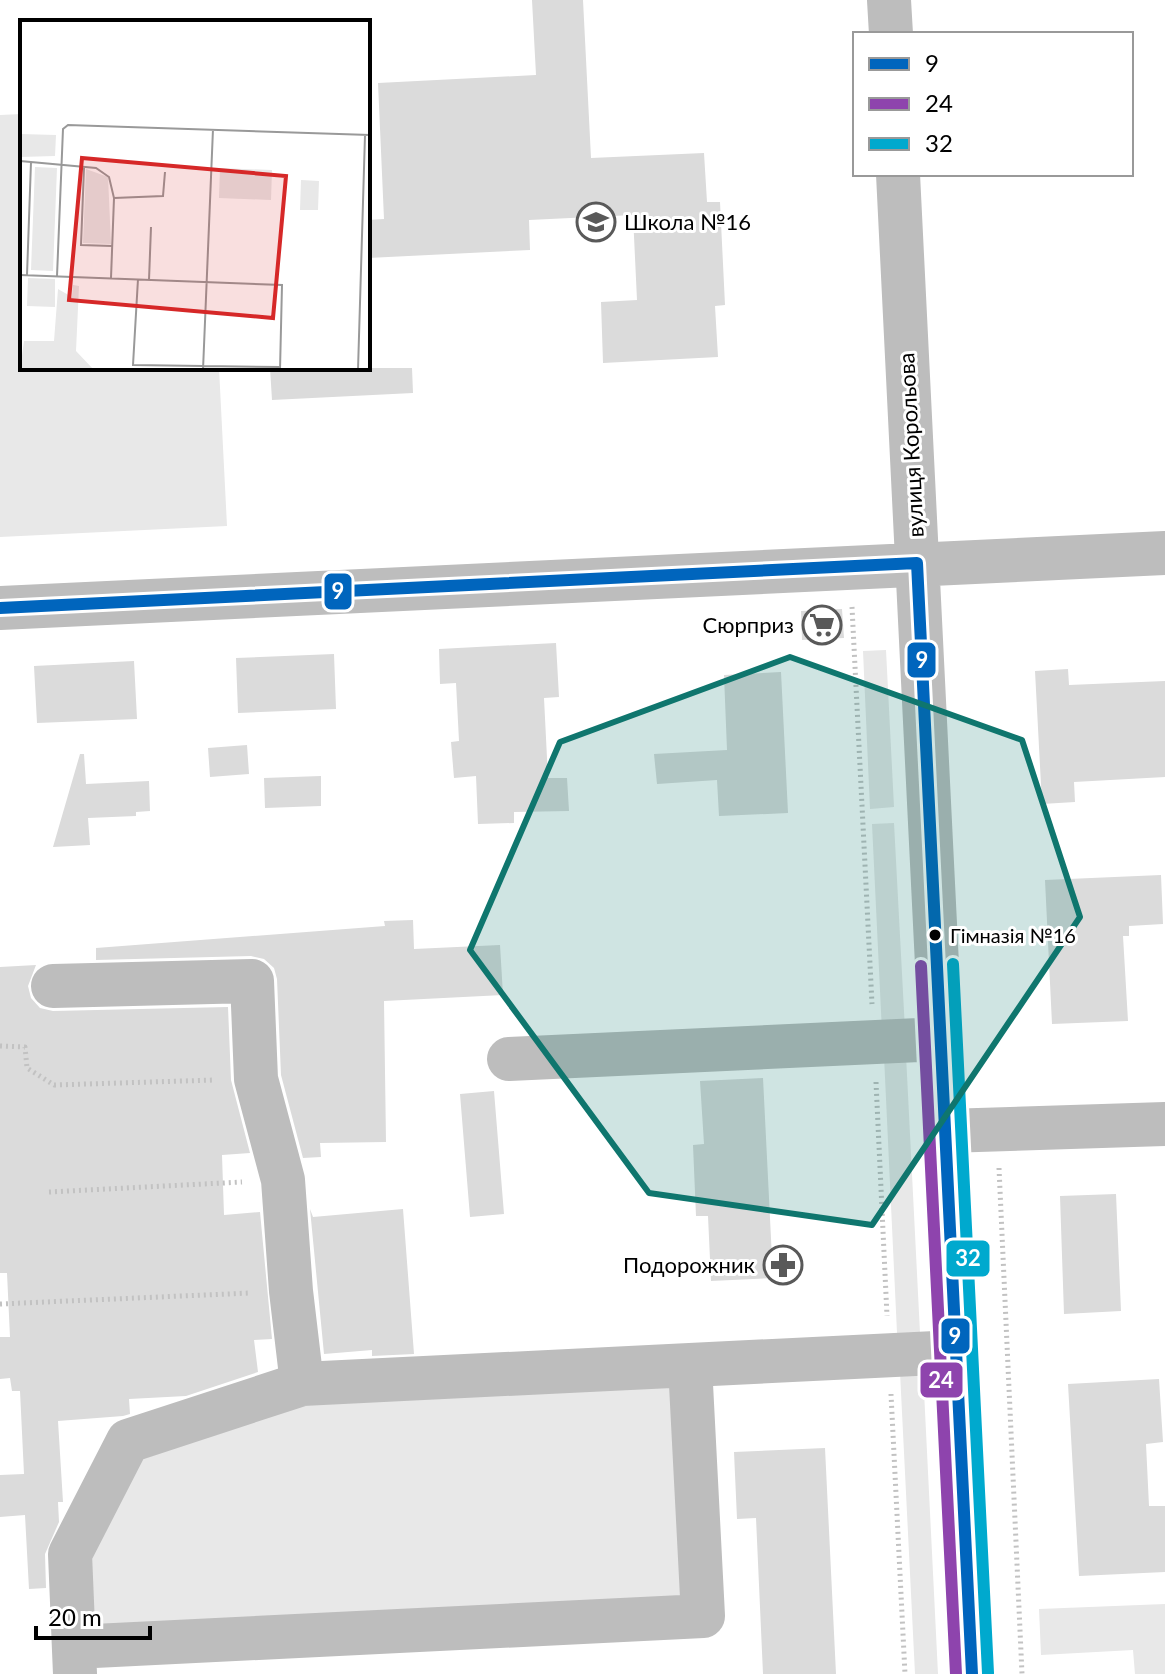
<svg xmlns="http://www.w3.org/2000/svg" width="1165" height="1674" font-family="Lato,sans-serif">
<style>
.green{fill:#e8e8e8}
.building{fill:#dbdbdb}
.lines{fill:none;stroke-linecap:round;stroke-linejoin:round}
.path{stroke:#c2c2c2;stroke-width:5;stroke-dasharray:2 4;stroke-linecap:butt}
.minor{stroke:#bdbdbd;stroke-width:44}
.bus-1-casing{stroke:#fff;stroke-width:18}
.bus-2-casing{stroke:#fff;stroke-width:18}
.bus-3-casing{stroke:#fff;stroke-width:18}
.bus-1{stroke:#0065bd;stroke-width:12}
.bus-2{stroke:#8e44ad;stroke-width:12}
.bus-3{stroke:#00a9ce;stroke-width:12}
.marked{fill:#0f766e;fill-opacity:0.2;stroke:#0f766e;stroke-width:6;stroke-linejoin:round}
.bus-dot{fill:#000;stroke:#fff;stroke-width:3}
.labels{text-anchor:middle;stroke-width:6;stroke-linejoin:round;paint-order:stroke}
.bus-label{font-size:20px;fill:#000;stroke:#fff;text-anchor:start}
.poi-label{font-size:22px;fill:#000;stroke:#fff;text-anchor:end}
.street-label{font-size:22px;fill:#000;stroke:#fff}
.inset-road{fill:none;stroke:#999;stroke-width:2}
.view{fill:#d62828;fill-opacity:0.15;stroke:#d62828;stroke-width:4}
.inset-edge{fill:none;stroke:#000;stroke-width:4}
.line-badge{stroke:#fff;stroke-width:3}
.badge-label{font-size:22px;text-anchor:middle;font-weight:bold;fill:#fff}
</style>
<rect width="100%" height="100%" fill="#fff"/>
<path class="green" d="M22,114V368H219L227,526L0,537V115Z
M886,650L894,807L870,809L863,651Z
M894,823L905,1030L882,1032L872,824Z
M906,1055L920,1333H897L884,1056Z
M923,1371L938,1674H915L900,1372Z
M674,1376L686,1603L82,1633L78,1557L135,1449L304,1395Z
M1165,1604V1674H1135L1133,1650L1041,1655L1039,1609Z"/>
<path class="building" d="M532,0H583L591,158L704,153L707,202H720L725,305L715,306L718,357L603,363L601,302L637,300L633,215L529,220L530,250L368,258V220L384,219L378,83L536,75Z
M270,368H412L413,393L272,400Z
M842,609L844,638L802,640L801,611Z
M556,643L559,697L544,698L548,778H567L569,811L514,812V823L478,824L476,776L454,778L451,742L459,741L456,683L440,684L439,649Z
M334,654L336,709L238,713L236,658Z
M134,661L137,719L37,723L34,666Z
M1068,669L1069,685L1165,681V777L1074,782L1075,802L1042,804L1035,671Z
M781,672L788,813L719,816L717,780L657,784L654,754L727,750L724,675Z
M247,745L249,774L210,777L208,748Z
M80,754H84L86,784L149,781L150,811L136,812V816L88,818L90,845L53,847Z
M321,776V806L265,808L264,778Z
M1161,875L1163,924L1129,926V936H1123L1128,1021L1052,1024L1045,880Z
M413,920L414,949L500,945L503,995L384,1001L386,1142L320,1143L321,1157L303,1158L281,1075L277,979L274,968L264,959L251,956L96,960V948L385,926L384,921Z
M36,965L28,986L31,998L40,1008L53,1011L228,1007L231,1080L250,1153L222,1155L224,1215L260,1212L272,1339L254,1340L258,1372L186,1396L129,1399L130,1414L123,1416L58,1421L63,1502H58L59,1522L45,1554L46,1588L29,1589L25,1515L0,1517V1475L24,1474L20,1391H12L10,1378L0,1379V1337H10L7,1273H0V967Z
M763,1078L773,1278L711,1281L708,1216H696L693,1145L704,1144L700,1081Z
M494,1091L504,1214L470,1217L460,1094Z
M1116,1194L1121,1311L1064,1314L1060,1196Z
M310,1209L313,1217L403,1209L414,1354L372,1356V1350L324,1354Z
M1159,1379L1163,1442L1146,1444L1149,1506H1165V1572L1079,1576L1068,1384Z
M825,1448L836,1674H763L756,1518L737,1519L734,1452Z"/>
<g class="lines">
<path class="path" d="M852,607L872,1004
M0,1046L25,1047L27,1068L54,1085L215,1080
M876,1082L887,1316
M999,1168L1022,1674
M49,1192L242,1182
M0,1304L250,1293
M891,1394L905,1674"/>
<path class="minor" d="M889,0L891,34
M898,174L972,1674
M0,608L1165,553
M53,986L252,981L256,1079L283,1180L291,1291L302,1384
M509,1059L941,1039
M946,1131L1165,1124
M74,1647L703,1616L690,1365
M75,1674L70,1554L128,1441L302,1384L956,1352"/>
<g class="bus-1-casing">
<path id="bus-1" d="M0,608L917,563L972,1674"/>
</g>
<g class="bus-2-casing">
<path id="bus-2" d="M921,966L956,1674"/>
</g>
<g class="bus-3-casing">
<path id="bus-3" d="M953,964L988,1673"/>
</g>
<use href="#bus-1" class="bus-1"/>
<use href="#bus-2" class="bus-2"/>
<use href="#bus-3" class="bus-3"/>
</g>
<path class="marked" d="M790,657L1022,740L1080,917L872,1225L649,1193L470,950L560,742Z"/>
<defs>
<g id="school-ring" transform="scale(2)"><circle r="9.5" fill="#fff" stroke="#595959" stroke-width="1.5"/><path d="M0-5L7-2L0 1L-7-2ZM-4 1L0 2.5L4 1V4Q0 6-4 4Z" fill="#595959"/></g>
<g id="supermarket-ring" transform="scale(2)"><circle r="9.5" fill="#fff" stroke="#595959" stroke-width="1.5"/><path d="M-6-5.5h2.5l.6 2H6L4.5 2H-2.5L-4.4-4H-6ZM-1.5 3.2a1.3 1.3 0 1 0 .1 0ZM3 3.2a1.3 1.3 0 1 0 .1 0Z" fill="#595959"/></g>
<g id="pharmacy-ring" transform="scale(2)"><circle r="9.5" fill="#fff" stroke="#595959" stroke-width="1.5"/><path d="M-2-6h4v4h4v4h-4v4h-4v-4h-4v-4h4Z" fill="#595959"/></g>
</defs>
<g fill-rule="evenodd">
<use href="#school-ring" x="596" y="222"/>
<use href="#supermarket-ring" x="822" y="625"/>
<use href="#pharmacy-ring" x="783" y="1265"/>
</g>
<circle class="bus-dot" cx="935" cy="935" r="7"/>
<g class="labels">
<g class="bus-label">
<text x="950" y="943">Гімназія №16</text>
</g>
<g class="poi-label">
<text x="624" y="230" text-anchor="start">Школа №16</text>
<text x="794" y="633">Сюрприз</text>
<text x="755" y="1273">Подорожник</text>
</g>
<g class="street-label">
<text transform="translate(911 445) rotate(-93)" y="8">вулиця Корольова</text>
</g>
</g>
<g transform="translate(20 20)">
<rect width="350" height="350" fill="#fff"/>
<path d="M0,114L36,115L35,136L0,137ZM15,147L37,148L33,251L11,250ZM200,148L252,150L251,180L199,178ZM66,149L88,157L91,224L63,223ZM281,160L299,161L298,190H280ZM8,258L35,259V287L7,286ZM53,265L59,266L56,331L74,350H0L4,321H34L38,269L52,277Z" fill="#e8e8e8"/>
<path class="inset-road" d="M0,141L76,148L89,157L94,178L91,258M64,148L61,225L92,226M94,178L143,176L145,152M0,255L262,265L260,350M7,255L11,142M37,256L43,109L48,105L350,115M118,259L113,345L260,347M129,260L131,207M183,350L193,109M338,350L345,115"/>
<path class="view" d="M62,138L266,156L253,298L49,280Z"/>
<rect width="350" height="350" class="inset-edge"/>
</g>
<g class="line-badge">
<rect x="323" y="572" width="30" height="39" rx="8" fill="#0065bd"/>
<rect x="906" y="641" width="31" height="38" rx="8" fill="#0065bd"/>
<rect x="945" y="1239" width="46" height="39" rx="8" fill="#00a9ce"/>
<rect x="940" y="1317" width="31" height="38" rx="8" fill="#0065bd"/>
<rect x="919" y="1361" width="45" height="38" rx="8" fill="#8e44ad"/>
</g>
<g class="badge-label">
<text x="338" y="599">9</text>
<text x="922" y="668">9</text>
<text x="968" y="1266">32</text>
<text x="955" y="1344">9</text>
<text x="941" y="1388">24</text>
</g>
<rect x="853" y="32" width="280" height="144" fill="#ffffff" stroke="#999999" stroke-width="2"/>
<rect x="869" y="58" width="40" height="12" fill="#0065bd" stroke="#999999" stroke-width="2"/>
<text x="925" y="72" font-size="24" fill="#000000">9</text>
<rect x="869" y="98" width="40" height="12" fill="#8e44ad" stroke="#999999" stroke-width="2"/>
<text x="925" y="112" font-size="24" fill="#000000">24</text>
<rect x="869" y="138" width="40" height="12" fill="#00a9ce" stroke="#999999" stroke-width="2"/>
<text x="925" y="152" font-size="24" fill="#000000">32</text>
<path d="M36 1626v12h114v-12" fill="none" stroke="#000000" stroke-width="4"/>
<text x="48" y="1626" font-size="24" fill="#000000" stroke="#ffffff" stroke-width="6" paint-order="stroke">20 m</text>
</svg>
